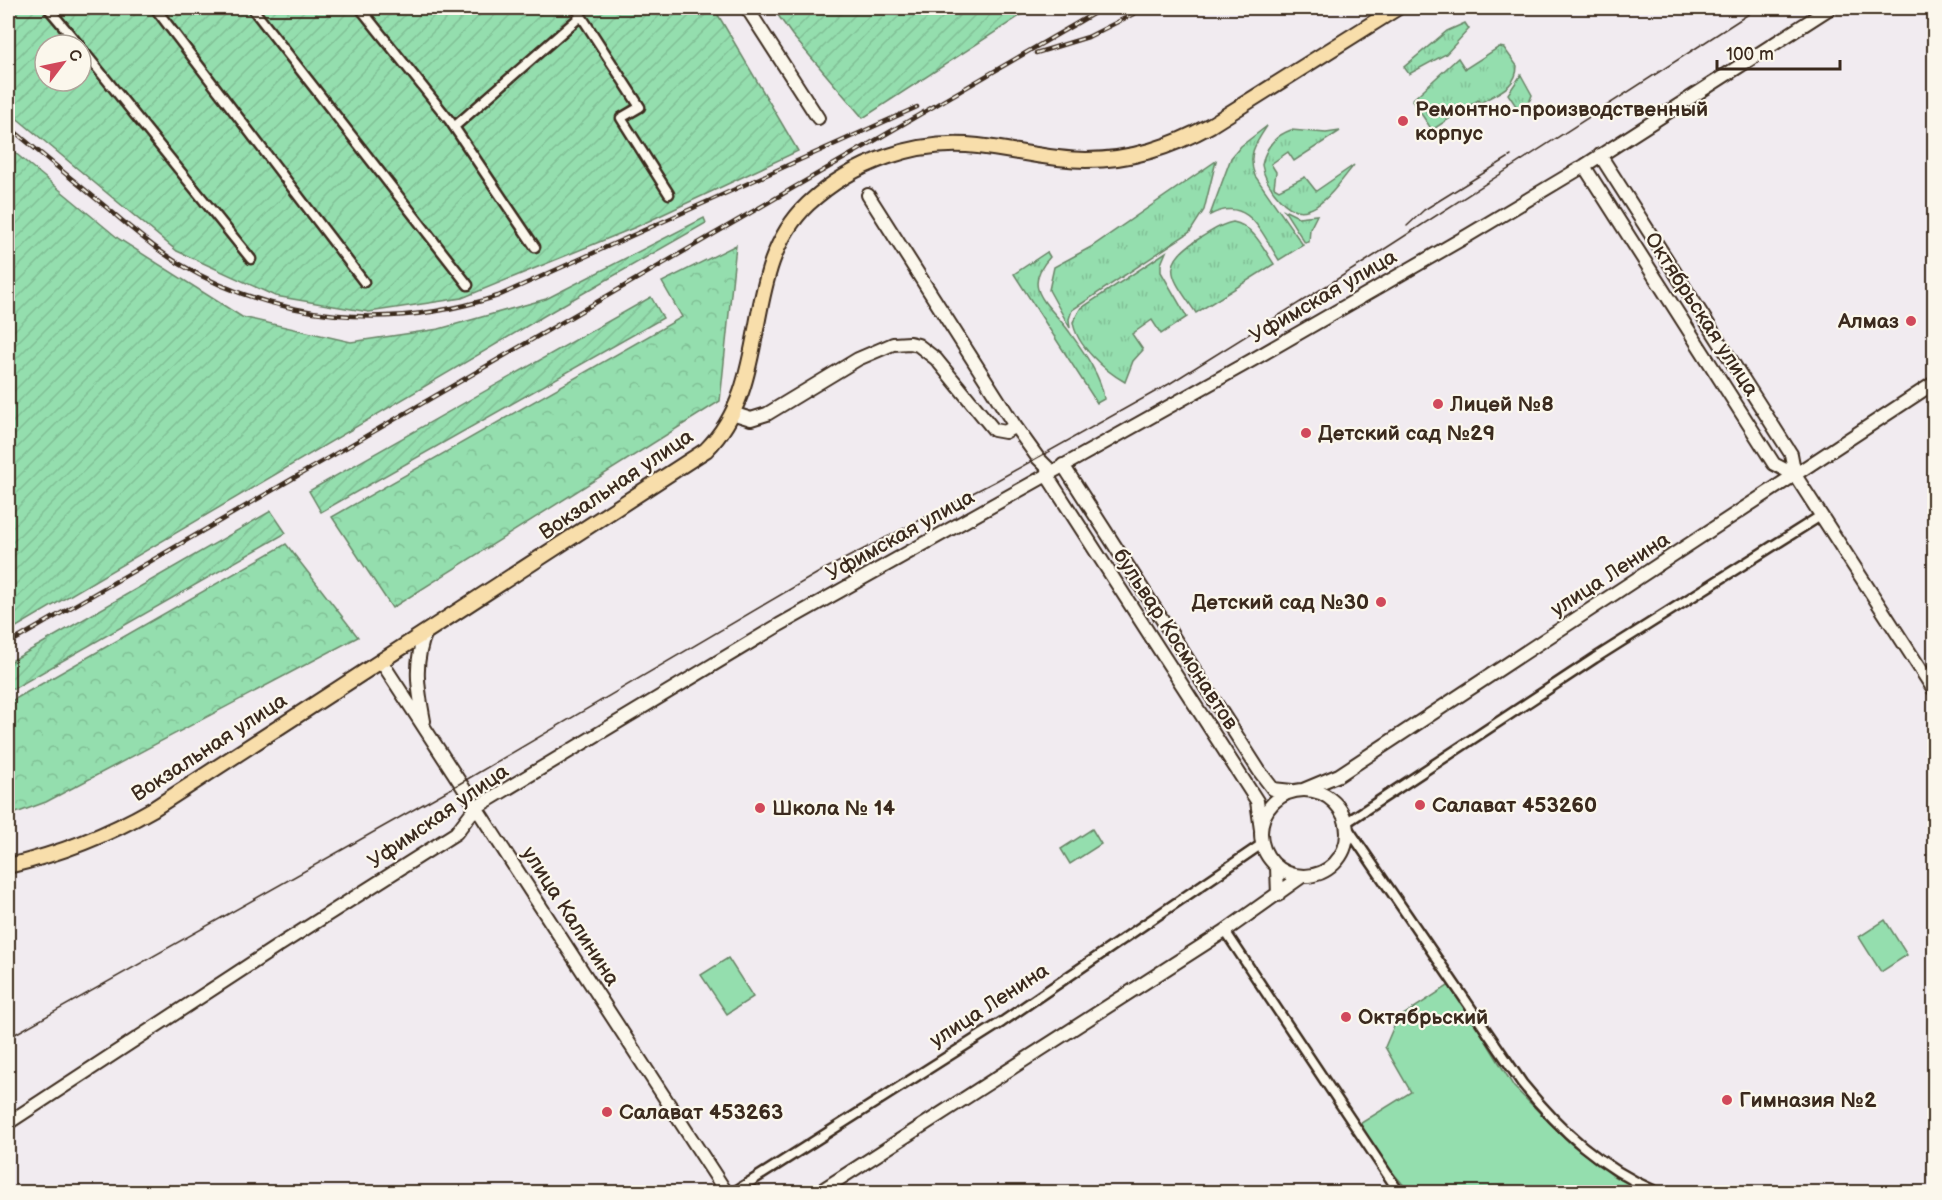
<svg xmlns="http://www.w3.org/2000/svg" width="1942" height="1200" font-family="'Balsamiq Sans',sans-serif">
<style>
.grass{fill:url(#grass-tufts);stroke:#688466;stroke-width:1.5}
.forest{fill:url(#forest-crowns);stroke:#688466;stroke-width:1.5}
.park{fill:#94deae;stroke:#688466;stroke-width:1.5}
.garden{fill:url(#garden-furrows);stroke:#688466;stroke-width:1.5;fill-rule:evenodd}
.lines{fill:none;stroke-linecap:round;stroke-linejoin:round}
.street-casing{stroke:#3b2a1e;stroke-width:13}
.secondary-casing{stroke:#3b2a1e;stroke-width:16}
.primary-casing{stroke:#3b2a1e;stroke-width:18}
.street{stroke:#fbf7ec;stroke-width:8}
.secondary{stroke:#fbf7ec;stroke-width:12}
.primary{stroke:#f8deab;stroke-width:14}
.tram{stroke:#3b2a1e;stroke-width:1.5}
.rail-casing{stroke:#3b2a1e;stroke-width:4.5}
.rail{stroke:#fbf7ec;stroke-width:2;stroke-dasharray:7;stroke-linecap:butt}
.poi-dot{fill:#d1495b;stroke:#fbf7ec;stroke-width:2}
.labels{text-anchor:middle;stroke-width:4.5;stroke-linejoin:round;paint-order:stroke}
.poi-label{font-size:21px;font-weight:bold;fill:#3b2a1e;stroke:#fbf7ec;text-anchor:start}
.street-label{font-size:21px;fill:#3b2a1e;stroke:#fbf7ec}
</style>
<defs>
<pattern id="grass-tufts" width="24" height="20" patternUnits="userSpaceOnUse" patternTransform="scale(1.5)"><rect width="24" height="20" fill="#94deae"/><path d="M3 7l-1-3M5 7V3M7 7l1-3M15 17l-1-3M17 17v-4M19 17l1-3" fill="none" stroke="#80bf95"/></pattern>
<pattern id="forest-crowns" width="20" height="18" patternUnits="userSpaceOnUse" patternTransform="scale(1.5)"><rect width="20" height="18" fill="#94deae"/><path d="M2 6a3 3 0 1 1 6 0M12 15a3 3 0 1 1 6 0" fill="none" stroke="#80bf95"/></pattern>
<pattern id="garden-furrows" width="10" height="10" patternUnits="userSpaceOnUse" patternTransform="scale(1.5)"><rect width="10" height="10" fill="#94deae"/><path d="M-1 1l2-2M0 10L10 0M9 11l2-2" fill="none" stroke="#80bf95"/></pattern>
</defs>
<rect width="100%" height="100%" fill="#f1ebf0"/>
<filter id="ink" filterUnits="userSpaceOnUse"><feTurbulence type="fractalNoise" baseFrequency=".0167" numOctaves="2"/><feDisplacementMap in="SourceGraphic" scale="12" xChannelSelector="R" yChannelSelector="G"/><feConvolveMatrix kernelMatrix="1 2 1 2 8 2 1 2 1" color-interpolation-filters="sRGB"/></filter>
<g filter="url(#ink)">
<path class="grass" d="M1465,23L1469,29L1446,54L1409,74L1404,67L1447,31Z
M1499,47L1504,48L1517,66C1517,88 1496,93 1480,103L1478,100L1432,130L1412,100L1458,58L1465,69Z
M1521,75L1532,95L1530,100L1518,109L1508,94Z
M1267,126C1255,144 1247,155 1255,176L1303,245L1279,260C1261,232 1248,195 1210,215L1231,158L1241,146Z
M1291,130L1326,133L1340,131L1294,161L1288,152L1271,164L1276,172L1274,187L1279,190L1305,177L1316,191L1354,165C1336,187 1308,233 1279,198C1270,188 1264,178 1262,165C1265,149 1274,136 1291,130Z
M1216,161L1204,210L1190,232L1072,310L1069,319L1070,328L1049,290L1054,267L1091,247Z
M1284,210L1298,217L1317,215L1310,229L1309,242L1305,243Z
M1233,222C1254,226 1263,248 1274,264L1196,313C1173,278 1156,265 1200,238C1211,232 1220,224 1233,222Z
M1047,252L1050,257C1020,289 1049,304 1068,330C1081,348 1102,376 1104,399L1097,403L1014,274Z
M1166,252L1161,264V272L1187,317L1161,334L1152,320L1132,334L1143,350L1133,361L1125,382C1105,371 1076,345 1073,322L1080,309Z"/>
<path class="forest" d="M736,245L720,401L392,608L332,517L682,317L662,282Z
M286,544L358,637L46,802L8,816V703Z"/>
<path class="park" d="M1092,829L1101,844L1070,864L1061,849Z
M1885,920L1907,955L1881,972L1859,937Z
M728,958L753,997L727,1014L701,975Z
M1451,984L1514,1087L1571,1144L1615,1177L1645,1192H1410L1407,1189L1381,1159L1358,1125L1411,1092L1385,1047L1397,1019Z"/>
<path class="garden" d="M8,8H714L798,151L636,227L462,298L369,312L275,296L177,251L8,111ZM45,45H81V81H45Z
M773,8H1032L863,118L792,35Z
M8,147L119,239L242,317L351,342L439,329L546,299L704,218L706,223L554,310L8,632Z
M651,297L663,318L321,512L309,491Z
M271,511L286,533L8,692V663Z"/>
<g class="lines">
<g class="street-casing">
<path id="street" d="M48,8L79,45
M155,8L364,282
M252,8L468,285
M360,8L450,121L535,247
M576,8L640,107L621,118L669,194
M81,48L251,259
M454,127L581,16
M1347,822L1595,658L1822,515
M1347,827L1522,1083C1561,1131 1600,1167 1657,1192
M1225,931L1399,1192
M734,1192L1002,1022L1262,844"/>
</g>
<g class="secondary-casing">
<path id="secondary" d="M747,8L818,118
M1600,155L1791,454L1795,475L1934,690
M1584,166L1774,464L1795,475
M868,195L1015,426L1038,458L1051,471
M735,414L751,419L767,414L858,359L893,344L910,343L918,345L936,359L994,430L1005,432L1015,426
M1063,465L1260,772L1273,789L1292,791
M1046,474L1257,801L1261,830
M381,661L726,1192
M424,721C418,689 413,663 426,632
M1261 833a43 43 0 1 1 86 0a43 43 0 1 1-86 0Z
M1303,790L1339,775L1934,383
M1277,867L1278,895
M8,1123L278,946L456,833L475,808L779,625L1254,359L1467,236L1584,166L1830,8
M819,1192L1225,931L1301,877"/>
</g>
<g class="primary-casing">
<path id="primary" d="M8,866C60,854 106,836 153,809L706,450C775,381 738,271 808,204C853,162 917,139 978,146C1014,150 1050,160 1086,160C1132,160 1171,147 1211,125L1397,8"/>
</g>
<use href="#street" class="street"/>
<use href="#secondary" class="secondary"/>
<use href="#primary" class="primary"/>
<path class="tram" d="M1407,226L1424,210L1511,156
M8,1038L459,784L823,570L994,482L1169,384L1366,261L1758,8"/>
<g class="rail-casing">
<path id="rail" d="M1036,53L1088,37L1145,8
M8,126C40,153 73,180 106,207C129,226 152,247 178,263C277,322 389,331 498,296L917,107
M8,644L1103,8"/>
</g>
<use href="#rail" class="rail"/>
</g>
</g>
<g class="poi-dot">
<circle cx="1403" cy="121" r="6"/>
<circle cx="1911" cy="321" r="6"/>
<circle cx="1438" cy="404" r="6"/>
<circle cx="1306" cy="433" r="6"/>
<circle cx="1381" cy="602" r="6"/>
<circle cx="1420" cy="805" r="6"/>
<circle cx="760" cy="808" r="6"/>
<circle cx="1346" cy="1017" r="6"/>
<circle cx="1727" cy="1100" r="6"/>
<circle cx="607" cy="1112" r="6"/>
</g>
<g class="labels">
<g class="poi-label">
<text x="1415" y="116">Ремонтно-производственный<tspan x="1415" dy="24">корпус</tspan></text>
<text x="1899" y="328" text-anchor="end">Алмаз</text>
<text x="1450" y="411">Лицей №8</text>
<text x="1318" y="440">Детский сад №29</text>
<text x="1369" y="609" text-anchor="end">Детский сад №30</text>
<text x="1432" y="812">Салават 453260</text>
<text x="772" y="815">Школа № 14</text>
<text x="1358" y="1024">Октябрьский</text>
<text x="1739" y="1107">Гимназия №2</text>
<text x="619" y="1119">Салават 453263</text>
</g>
<g class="street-label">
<text transform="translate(1323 296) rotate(-30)" y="7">Уфимская улица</text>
<text transform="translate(1702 314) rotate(57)" y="7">Октябрьская улица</text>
<text transform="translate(616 484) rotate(-34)" y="7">Вокзальная улица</text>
<text transform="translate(900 535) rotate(-29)" y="7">Уфимская улица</text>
<text transform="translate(1610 574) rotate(-33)" y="7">улица Ленина</text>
<text transform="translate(1176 639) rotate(57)" y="7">бульвар Космонавтов</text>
<text transform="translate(209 747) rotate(-33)" y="7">Вокзальная улица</text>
<text transform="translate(438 816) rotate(-35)" y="7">Уфимская улица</text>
<text transform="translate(571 916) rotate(57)" y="7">улица Калинина</text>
<text transform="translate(989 1005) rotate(-33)" y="7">улица Ленина</text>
</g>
</g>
<rect width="1942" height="1200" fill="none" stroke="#fbf7ec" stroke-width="30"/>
<rect x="15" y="15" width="1912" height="1170" fill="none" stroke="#3b2a1e" stroke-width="2" filter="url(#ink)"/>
<g transform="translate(63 63) rotate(58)"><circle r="28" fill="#fbf7ec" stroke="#aea59a" stroke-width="1.5"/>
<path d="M0-4.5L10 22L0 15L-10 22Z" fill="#d1495b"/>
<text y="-9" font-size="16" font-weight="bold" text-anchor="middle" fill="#3b2a1e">С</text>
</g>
<path d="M1717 60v9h123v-9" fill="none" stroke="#3b2a1e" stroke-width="3"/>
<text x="1726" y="60" font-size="18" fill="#3b2a1e" stroke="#fbf7ec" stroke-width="4.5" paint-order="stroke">100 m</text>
</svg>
